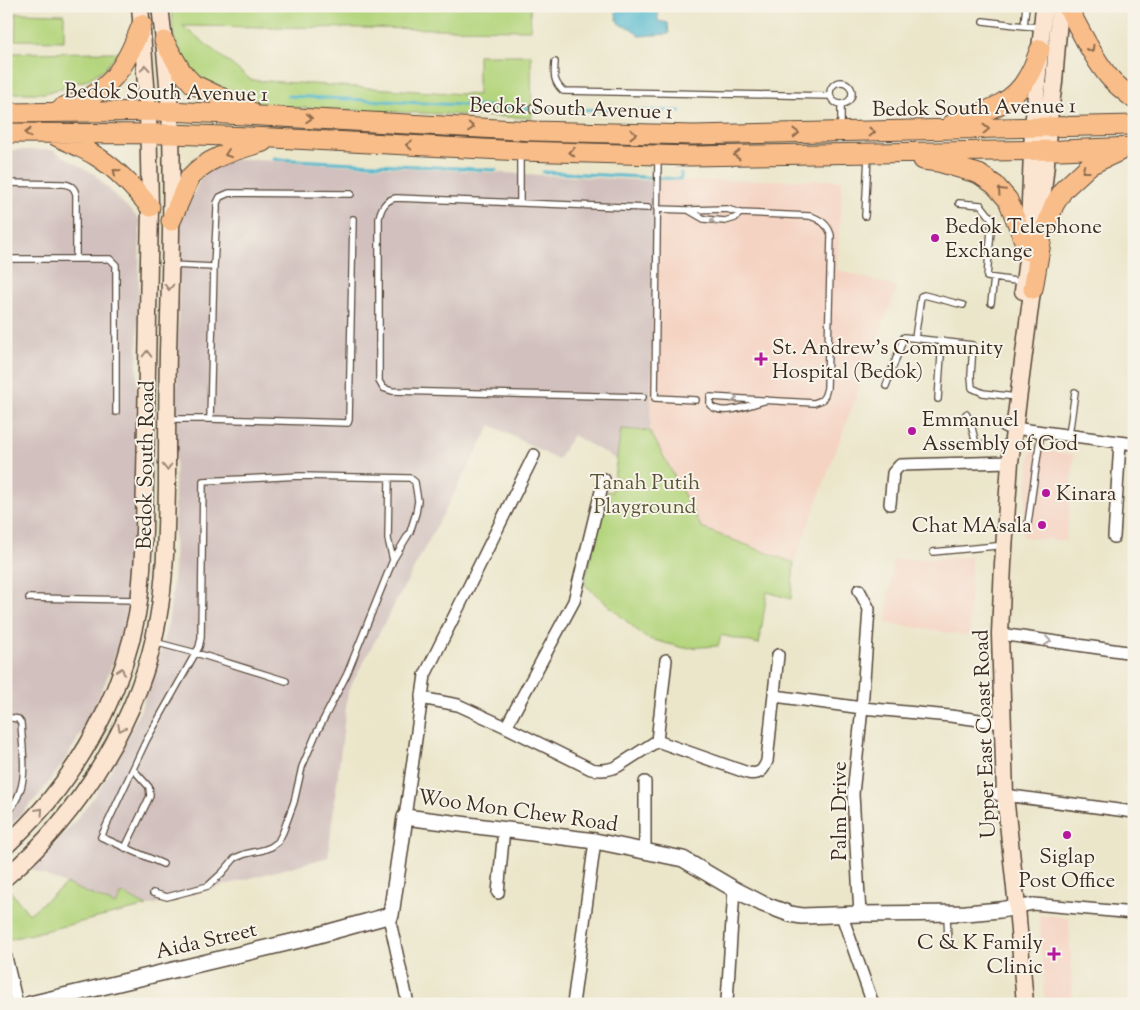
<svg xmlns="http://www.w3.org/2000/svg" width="1140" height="1010" font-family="'Sorts Mill Goudy',serif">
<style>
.built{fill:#f5d3c2}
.industrial{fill:#d1c0bd}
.green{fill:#b4d57d;stroke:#78804e}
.water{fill:#50b7ce;stroke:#467076}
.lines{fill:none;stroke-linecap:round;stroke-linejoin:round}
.stream{stroke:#50b7ce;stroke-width:3}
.service-casing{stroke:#554638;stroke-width:8}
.minor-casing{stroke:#554638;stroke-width:14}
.tertiary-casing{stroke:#554638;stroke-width:18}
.secondary-casing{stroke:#554638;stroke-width:19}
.primary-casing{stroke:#554638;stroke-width:21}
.service{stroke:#fff;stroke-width:5.5}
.minor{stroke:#fff;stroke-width:11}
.tertiary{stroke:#fff;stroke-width:15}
.secondary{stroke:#fce5d0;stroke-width:16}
.primary{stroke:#f8bd89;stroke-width:19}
.oneway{stroke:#906c4e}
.oneway2{stroke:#9c8877}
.oneway3{stroke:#a79f9a}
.poi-dot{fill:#b5179e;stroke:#f7f3e8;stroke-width:2}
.labels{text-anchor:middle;stroke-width:4;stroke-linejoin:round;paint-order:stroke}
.street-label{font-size:21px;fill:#3b2a1e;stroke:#f7f3e8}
.poi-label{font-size:21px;fill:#3b2a1e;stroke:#f7f3e8;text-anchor:start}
.park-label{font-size:21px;fill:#595536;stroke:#f7f3e8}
</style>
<rect width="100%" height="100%" fill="#f7f3e8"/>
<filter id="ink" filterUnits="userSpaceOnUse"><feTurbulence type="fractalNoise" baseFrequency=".02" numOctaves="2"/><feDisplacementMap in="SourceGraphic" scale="10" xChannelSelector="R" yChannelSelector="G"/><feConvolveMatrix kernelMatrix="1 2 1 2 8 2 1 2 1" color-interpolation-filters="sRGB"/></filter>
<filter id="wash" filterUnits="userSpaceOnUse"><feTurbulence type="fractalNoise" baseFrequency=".0096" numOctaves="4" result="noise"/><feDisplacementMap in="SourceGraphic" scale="20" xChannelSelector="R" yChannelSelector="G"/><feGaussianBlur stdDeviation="1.12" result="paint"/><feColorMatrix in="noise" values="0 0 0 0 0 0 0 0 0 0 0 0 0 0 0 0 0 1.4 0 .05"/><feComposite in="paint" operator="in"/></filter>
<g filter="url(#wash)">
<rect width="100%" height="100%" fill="#ebe6ca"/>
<path class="built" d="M842,180L837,270L897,287L794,563L702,528L650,430L656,181Z
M1031,450L1074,454L1066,541L1022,537Z
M971,557L969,636L886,623L893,560Z
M1039,914L1069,918L1073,1004H1045Z"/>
<path class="industrial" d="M6,150H53L94,174L140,220L134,530L131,575L126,615L117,651L105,683L92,711L76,742L61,766L40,794L6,830Z
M237,159L656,181L650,430L621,429L616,459L573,435L558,460L491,425L348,691L328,857L148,906L122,893L116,905L30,869L49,850L72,825L93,798L111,770L140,711L151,682L161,650L168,622L172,595L174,566L176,419L180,221L203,174L217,166Z"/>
<path class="green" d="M171,6H530L531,30L183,26L251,80L478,95V55H531L532,118L260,106L200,77L189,66L174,39Z
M16,13L64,14V41L15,40Z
M120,52L104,69L87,80L45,93H6V53Z
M621,429L650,431L702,528L794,563L791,599L767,592L759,644L721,635L718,646L684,648L646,638L584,584L607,491L612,492Z
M66,884L116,905L122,893L147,906L6,940V886L29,914Z"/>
<path class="water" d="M621,6H658V21L668,23L669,34L640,36C637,35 636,32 633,30C624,23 617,30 616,13Z"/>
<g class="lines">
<path class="stream" d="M288,96L538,109L680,111
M274,159L496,170
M543,172L681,179V173"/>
</g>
</g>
<g filter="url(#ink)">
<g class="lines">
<g class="service-casing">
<path id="service" d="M1026,6L1024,26L1040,27
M983,21L1024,26
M555,62C554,75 553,81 563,91L830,96
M830 93a11 11 0 1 1 22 0a11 11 0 1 1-22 0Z
M533,110V107
M841,130V105
M658,157L655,398L696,400
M6,183L63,184C71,185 74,187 76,194V259
M520,203V153
M959,203L981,205L992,219L987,277L1023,282
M657,209L688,210L727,209L740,213L810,216C820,219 828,224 831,235L827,388L825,395L822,400L814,403L710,397V405C711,406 715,409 717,409C729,414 754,403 767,400
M690,211L704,219L725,221L735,218L740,213
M865,216L868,156
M6,259H110L116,265V412
M171,265L214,267
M991,303L994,278
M915,338L921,296L924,295L963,305
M886,386L904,337L973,345L971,376L972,388L983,393L1016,397
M643,397L392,391L383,388L379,381V218C381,208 385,200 396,198L648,208
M938,399L942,341
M966,414L970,420L976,444L1003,447
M170,419H210L348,423L349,420L353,219
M210,419L214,267L217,209V203L220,197L229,193L351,194
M1069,435L1075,392
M389,478L388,539L393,560
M1028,523L1041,432
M933,552L996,546
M29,598L137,600
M154,642L196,653L286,681
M6,717L18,719L21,723C22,743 27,773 20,791C17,800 12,808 6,815
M125,848L150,796L149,787L133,769
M153,893L167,897L208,886L222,873L235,858L245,854L263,850L271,847L278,842L283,832L294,802L302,767L316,734L347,674L393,560L410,532L416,513L418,501L415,482L410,478L300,476L203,481L201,638L199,647L146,741L101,837L163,864
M947,915L948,942"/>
</g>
<g class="minor-casing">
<path id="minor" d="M1006,427L1134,444
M890,504L893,473L900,465L1010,462
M1114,537L1120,443
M859,590L869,609L862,708L853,794L860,914
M1000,634L1134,653
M775,696L862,708L950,716L1002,723
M421,698L458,705L506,727L591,769C601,771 610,770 618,766L657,741L666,660
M506,727L574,601L604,479
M657,741L748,773C759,775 763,771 767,761L778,655
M996,794L1134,812
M405,817L425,675L534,455
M645,851V782
M498,893L504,829
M1017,907L1033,904L1134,913
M391,915V926L408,1004
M842,916L873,1004
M6,957L17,1004
M573,1004L595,841
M725,1004L727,1001L734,889"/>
</g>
<g class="tertiary-casing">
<path id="tertiary" d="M30,1004L304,939L391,915L405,817L595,841L683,859L734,889L763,904L790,914L802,916L860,914L966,913L1000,910L1017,907"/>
</g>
<g class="secondary-casing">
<path id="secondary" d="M1038,237L1046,164L1048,127L1054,82L1060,6
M1023,291L1028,251L1033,128L1044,6
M6,846C21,832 35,817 48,802C92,748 124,683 137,614C142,586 143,558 144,530L150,207L148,111L140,6
M6,877C81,814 141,716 158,619C166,575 166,530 167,486C167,441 167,397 168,352C170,278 173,204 171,130C169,89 165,47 160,6
M1025,1004L1017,907L1005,795L1000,634L1003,564L1010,462L1034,276"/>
</g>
<g class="primary-casing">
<path id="primary" d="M1067,6C1079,28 1094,60 1110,78C1117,86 1125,92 1134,99
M164,41L182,72L193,84L250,111
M63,107C71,104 81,103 89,98C118,81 130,55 142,24
M6,113L170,111L534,131L693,135L1134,125
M952,124C978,114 1013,105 1027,78C1033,69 1036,59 1040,49
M6,133L171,134L274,138L520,151L690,156L1061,150L1134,147
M54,135C68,142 83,148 96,156C117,169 134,188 150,207
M923,160L938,162L979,174L995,185L1008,200L1028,251
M171,221L190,177C209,156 238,150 263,142
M1033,289L1042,237L1054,205L1064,189L1090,165L1120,151"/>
</g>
<use href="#service" class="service"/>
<use href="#minor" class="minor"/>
<use href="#tertiary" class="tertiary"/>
<use href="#secondary" class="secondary"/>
<use href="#primary" class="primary"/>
</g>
<defs><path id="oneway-chevron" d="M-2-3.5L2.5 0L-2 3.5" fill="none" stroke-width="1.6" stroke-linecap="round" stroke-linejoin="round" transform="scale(1.25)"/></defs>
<g class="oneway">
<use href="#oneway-chevron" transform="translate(1091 49) rotate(60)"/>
<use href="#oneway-chevron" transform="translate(309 118) rotate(3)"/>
<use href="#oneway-chevron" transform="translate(471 127) rotate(3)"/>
<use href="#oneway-chevron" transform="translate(986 129) rotate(-1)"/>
<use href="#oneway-chevron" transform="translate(872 132) rotate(-1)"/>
<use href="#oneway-chevron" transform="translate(28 133) rotate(-179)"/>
<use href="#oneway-chevron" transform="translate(796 133) rotate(-1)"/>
<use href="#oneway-chevron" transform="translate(633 134) rotate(1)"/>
<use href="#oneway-chevron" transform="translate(409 145) rotate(-177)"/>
<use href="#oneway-chevron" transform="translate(572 152) rotate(-178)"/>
<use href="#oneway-chevron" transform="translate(228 154) rotate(161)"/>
<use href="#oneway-chevron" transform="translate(737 155) rotate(179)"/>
<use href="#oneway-chevron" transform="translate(1085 170) rotate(142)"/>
<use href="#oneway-chevron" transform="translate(116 172) rotate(-140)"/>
<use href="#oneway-chevron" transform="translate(1001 191) rotate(-133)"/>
</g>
<g class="oneway2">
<use href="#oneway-chevron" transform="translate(145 68) rotate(-94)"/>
<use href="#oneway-chevron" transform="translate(169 287) rotate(91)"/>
<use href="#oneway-chevron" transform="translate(147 354) rotate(-89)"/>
<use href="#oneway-chevron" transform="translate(167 467) rotate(90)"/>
<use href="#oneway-chevron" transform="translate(121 671) rotate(-71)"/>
<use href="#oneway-chevron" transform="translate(121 728) rotate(116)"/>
<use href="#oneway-chevron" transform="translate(40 811) rotate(-48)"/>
</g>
<g class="oneway3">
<use href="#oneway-chevron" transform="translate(714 220) rotate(-176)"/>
<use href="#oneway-chevron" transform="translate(734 398) rotate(3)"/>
<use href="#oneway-chevron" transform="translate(1048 641) rotate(7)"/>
</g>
</g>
<g class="poi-dot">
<circle cx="935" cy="238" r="5"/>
<path d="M758.5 351.5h5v5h5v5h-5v5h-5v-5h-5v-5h5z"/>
<circle cx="912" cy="431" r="5"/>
<circle cx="1046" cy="493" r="5"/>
<circle cx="1042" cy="525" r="5"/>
<circle cx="1067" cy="835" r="5"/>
<path d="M1051.5 946.5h5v5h5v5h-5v5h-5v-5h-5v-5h5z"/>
</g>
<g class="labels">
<g class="street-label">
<text transform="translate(166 92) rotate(1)" y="7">Bedok South Avenue 1</text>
<text transform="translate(974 107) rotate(-1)" y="7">Bedok South Avenue 1</text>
<text transform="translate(571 108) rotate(2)" y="7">Bedok South Avenue 1</text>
<text transform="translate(145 465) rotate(-89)" y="7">Bedok South Road</text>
<text transform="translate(984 734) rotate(-92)" y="7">Upper East Coast Road</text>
<text transform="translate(518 810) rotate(8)" y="7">Woo Mon Chew Road</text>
<text transform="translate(839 811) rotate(-90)" y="7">Palm Drive</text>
<text transform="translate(206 940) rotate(-13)" y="7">Aida Street</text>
</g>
<g class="poi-label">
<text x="945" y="233">Bedok Telephone<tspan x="945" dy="24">Exchange</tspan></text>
<text x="772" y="354">St. Andrew's Community<tspan x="772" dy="24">Hospital (Bedok)</tspan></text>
<text x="922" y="426">Emmanuel<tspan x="922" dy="24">Assembly of God</tspan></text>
<text x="1056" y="500">Kinara</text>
<text x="1032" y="532" text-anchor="end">Chat MAsala</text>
<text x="1067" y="863" text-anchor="middle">Siglap<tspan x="1067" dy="24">Post Office</tspan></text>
<text x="1043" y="949" text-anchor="end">C &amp; K Family<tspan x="1043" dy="24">Clinic</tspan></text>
</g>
<g class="park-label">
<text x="645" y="489">Tanah Putih<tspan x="645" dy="24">Playground</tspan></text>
</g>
</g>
<rect width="1140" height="1010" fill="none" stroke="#f7f3e8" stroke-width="25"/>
</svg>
